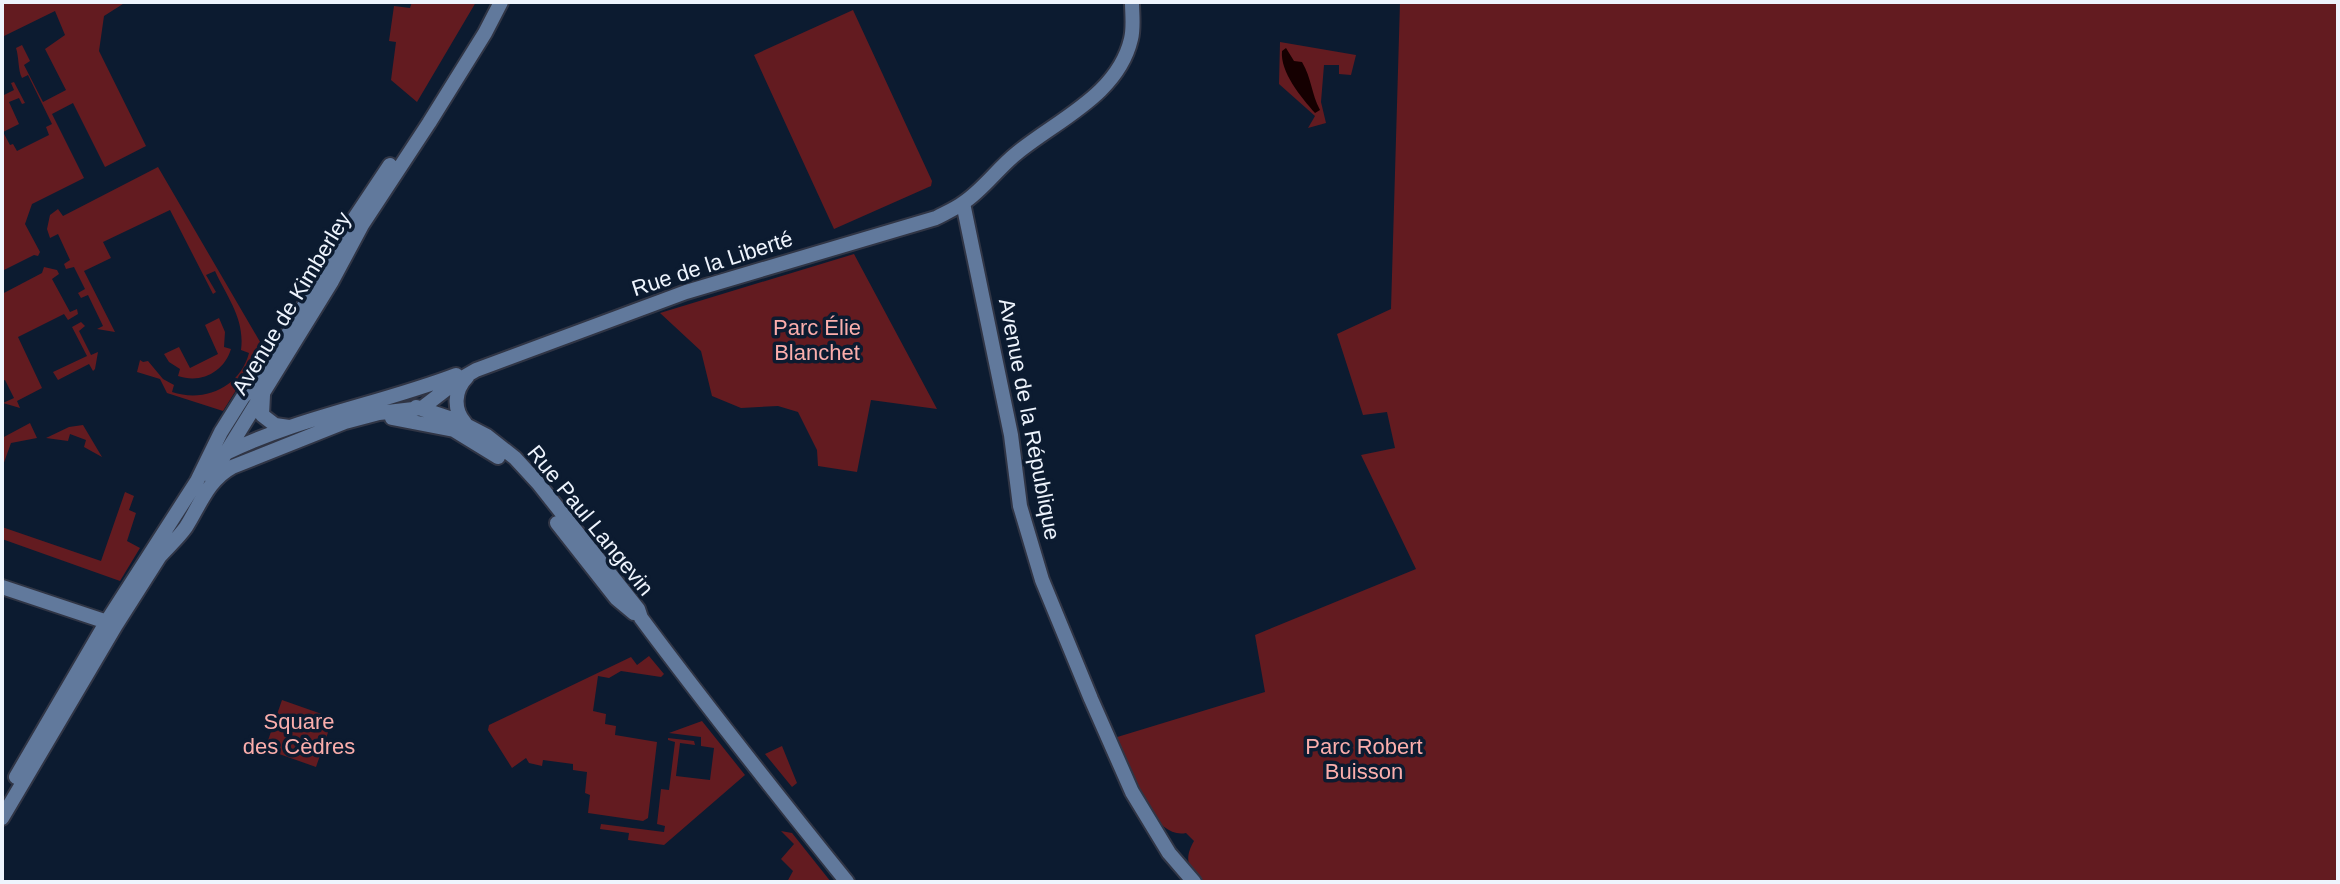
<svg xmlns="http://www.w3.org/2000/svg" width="2340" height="884" font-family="Arial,sans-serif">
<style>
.green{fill:#631b20}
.water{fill:#150001}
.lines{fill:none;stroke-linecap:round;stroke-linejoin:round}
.secondary-casing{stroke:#303545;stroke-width:18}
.secondary{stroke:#61799c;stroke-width:14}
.labels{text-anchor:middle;stroke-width:7;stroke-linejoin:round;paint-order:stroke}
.street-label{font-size:22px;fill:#eef4fd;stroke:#0c1b30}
.park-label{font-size:22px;fill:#fbaeac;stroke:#0c1b30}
</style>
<rect width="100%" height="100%" fill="#0c1b30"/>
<path class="green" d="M2,2H126L104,16L99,51L146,146L105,167L73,103L52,114L84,178L32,204L25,224L40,252L38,256L34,255L2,271V96L14,90L11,83L14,82L25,103L22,104L19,98L9,102L19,124L3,132L10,145L13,144L17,151L49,135L46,127L52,124L28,75L22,78C18,71 19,57 16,48L22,45L30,61L24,65L43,102L66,90L45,49L65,35L55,11L2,37Z
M412,2H476L417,102L391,80L396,42L389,41L394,6L410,8Z
M1400,2H2338V882H1198C1188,867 1184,858 1194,841L1186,833C1152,841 1126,763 1114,738L1265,692L1255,635L1416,569L1361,455L1395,448L1387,412L1363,415L1337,334L1391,309Z
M853,10L932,181L931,186L834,229L754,55Z
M1280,42L1356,55L1351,75L1339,74V65H1324L1321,102L1326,123L1308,128L1315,116L1279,84Z
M158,167L263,347L223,411L167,393L160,379L137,372L140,360L143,362L148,361L163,379L174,385L172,392C205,403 240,387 249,353L241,350C245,319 228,299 215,271L206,275L216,292L213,294L170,210L103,242L111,258L84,271L115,332L97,329L103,326L88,295L81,298L78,293L85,289L74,267L66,269L64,264L70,260L58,234L50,238L47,229L50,215L58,209L63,216Z
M854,254L937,409L871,400L857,472L818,466L817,450L798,412L778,406L741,408L712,396L701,351L660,313Z
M44,267L57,270L59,274L52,279L70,312L77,309L78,314L68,320L64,314L18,337L42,388L17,401L20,408L3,403L14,398L5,380L2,381V294L42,273Z
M219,318L225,332L224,347L231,349C224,372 201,384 178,376L180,369L169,362L164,354L179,347L190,368L218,354L205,325Z
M81,322L85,326L79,331L91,355L98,352L95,369L93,371L89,364L58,380L53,372L87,356L72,327Z
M30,423L37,438L11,443L2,468V438Z
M83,425L102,457L84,447L86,440L70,434L68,441L46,438L69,427Z
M125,492L134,496L129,510L136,513L127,541L140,548L120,581L2,539V527L101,561Z
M649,656L664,674L661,677L621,671L609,678L598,676L593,711L606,714L605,724L616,726L615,735L657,742L648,818L643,821L588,813L590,795L585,793L587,772L573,770V764L543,760L542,766L529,763L526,758L512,768L488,730L489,725L631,657L637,665Z
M282,700L333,718L316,767L265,749Z
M702,721L745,775L664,845L628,840L629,833L600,829L601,824L664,832L665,826L657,824L661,789L669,790L675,742L668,740V738L694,741L695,745L680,743L676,776L710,780L714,748L701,746V737L669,733Z
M782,746L797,783L792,787L765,754Z
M781,831L792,833L831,882H787L793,871L781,859L794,844Z"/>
<path class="water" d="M1286,48L1294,61L1302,62C1312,79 1311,93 1320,110L1315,113C1301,97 1280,72 1282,51Z"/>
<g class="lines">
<g class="secondary-casing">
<path id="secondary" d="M963,203L1011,435L1020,506L1042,580L1091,699L1132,792L1169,853L1194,882
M263,395L262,415L275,425L289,427
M416,407L458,421L487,436L515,458L538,483L638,609L641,618C708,708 777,795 847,882
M392,418L454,430L498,457
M465,423C453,410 454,390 467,377
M226,453C300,417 380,404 456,375
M211,477L332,281L362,225L429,123L485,33L501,2
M557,523L616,598L634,613
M160,556C169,546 179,537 186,527C200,505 208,480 232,467L345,422L379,413L422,408L457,381L476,370L686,292L936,218C945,213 955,209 963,203C983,190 998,168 1017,153C1057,120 1118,95 1131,39C1134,27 1132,14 1132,2
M2,587L116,625
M16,777L107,621L197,481L221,432L243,397L254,386L274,358L354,219L390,165
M2,818L116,625L165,548"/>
</g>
<use href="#secondary" class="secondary"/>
</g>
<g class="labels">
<g class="street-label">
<text transform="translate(712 263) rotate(-18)" y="8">Rue de la Liberté</text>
<text transform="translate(291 303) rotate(-59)" y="8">Avenue de Kimberley</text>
<text transform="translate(1030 419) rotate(79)" y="8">Avenue de la République</text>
<text transform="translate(591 520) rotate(51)" y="8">Rue Paul Langevin</text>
</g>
<g class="park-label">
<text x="817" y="335">Parc Élie<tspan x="817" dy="25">Blanchet</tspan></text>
<text x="299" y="729">Square<tspan x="299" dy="25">des Cèdres</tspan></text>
<text x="1364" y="754">Parc Robert<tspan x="1364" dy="25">Buisson</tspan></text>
</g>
</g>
<rect width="2340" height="884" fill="none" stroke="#eef4fd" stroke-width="8"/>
</svg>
